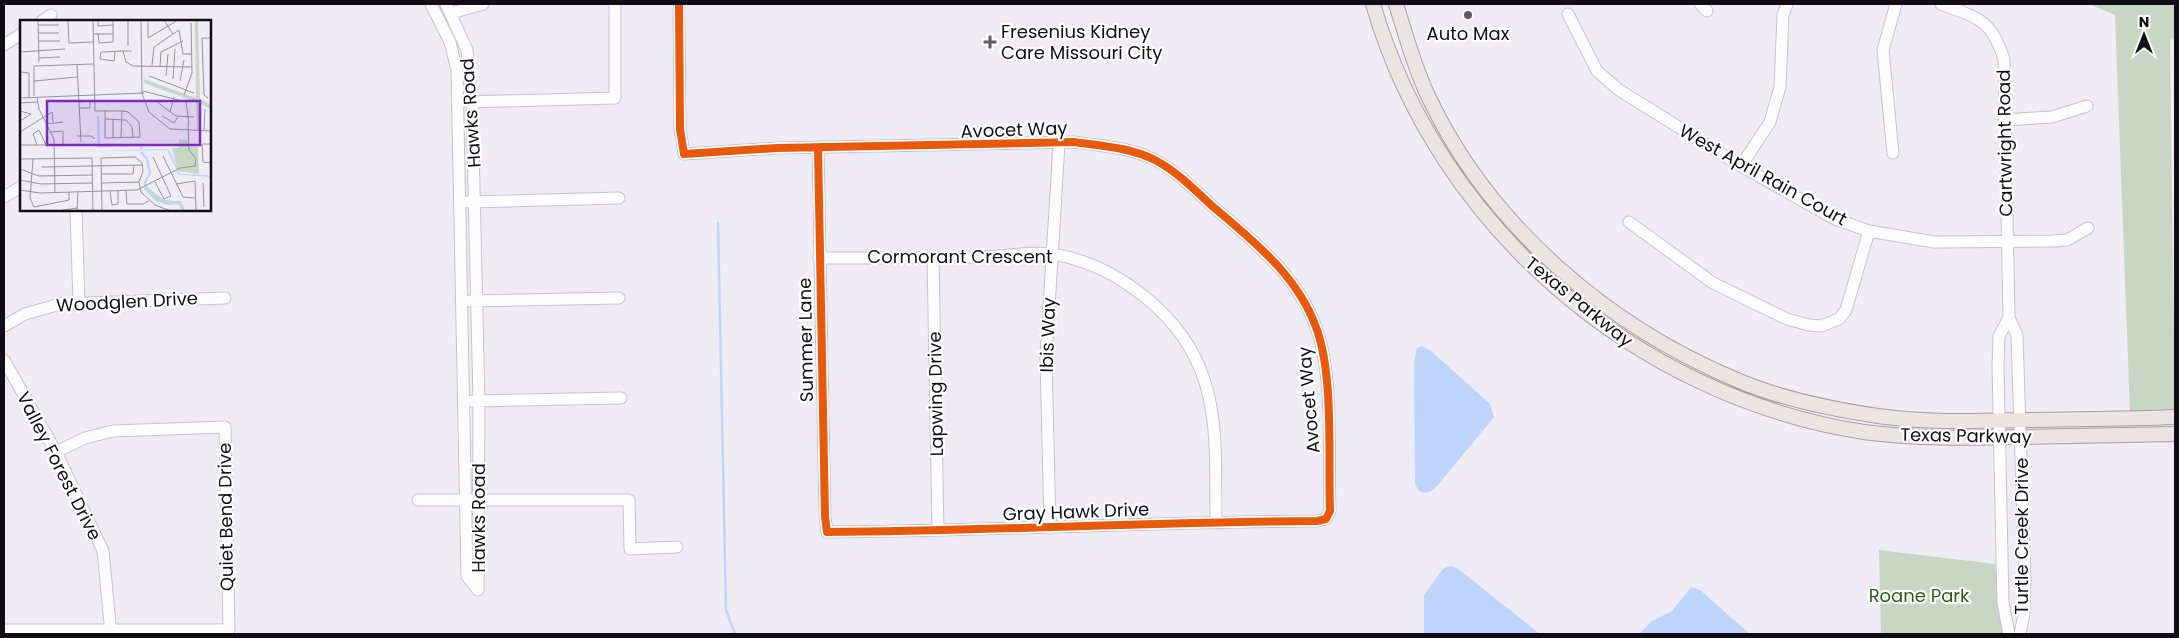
<svg xmlns="http://www.w3.org/2000/svg" width="2179" height="638" font-family="Poppins,sans-serif">
<style>
.green{fill:#c7d7c4}
.water{fill:#bed4fa}
.lines{fill:none;stroke-linecap:round;stroke-linejoin:round}
.stream{stroke:#bed4fa;stroke-width:2.5}
.minor-casing{stroke:#c7c3ce;stroke-width:13}
.major-casing{stroke:#aa9e9e;stroke-width:16}
.minor{stroke:#fdfcfe;stroke-width:11}
.major{stroke:#eae4e2;stroke-width:14}
.cycleway-casing{stroke:#fff;stroke-width:11}
.cycleway{stroke:#e8590c;stroke-width:8}
.poi-dot{fill:#5e5b65;stroke:#fff;stroke-width:2}
.labels{text-anchor:middle;stroke-width:4.5;stroke-linejoin:round;paint-order:stroke}
.poi-label{font-size:18px;fill:#100d17;stroke:#fff;text-anchor:start}
.street-label{font-size:18px;fill:#100d17;stroke:#fff}
.park-label{font-size:18px;fill:#2b5917;stroke:#fff}
.inset-river{fill:none;stroke:#bed4fa;stroke-width:2.5}
.inset-road{fill:none;stroke:#96939d;stroke-width:1}
.view{fill:#7b2cbf;fill-opacity:0.15;stroke:#7b2cbf;stroke-width:2.5}
.inset-edge{fill:none;stroke:#100d17;stroke-width:2.5}
</style>
<rect width="100%" height="100%" fill="#efecf6"/>
<path class="green" d="M2089,4H2175V40L2170,39L2175,414L2130,412L2115,15Z
M1879,550L1995,564L2003,634H1881Z"/>
<path class="water" d="M1422,346L1431,351L1490,404L1494,417L1437,486C1428,496 1417,496 1415,481L1414,361L1417,348Z
M1450,566L1457,568L1540,634H1424V595L1443,569Z
M1691,587L1700,590L1750,634H1639L1652,621L1672,611Z"/>
<g class="lines">
<path class="stream" d="M718,223L726,610L735,634"/>
<g class="minor-casing">
<path id="minor" d="M431,4L450,42L457,70L467,576L478,590
M446,4L467,50L472,102L479,401L478,590
M679,4L680,129L684,154L777,148L1074,142C1101,146 1129,147 1155,160C1176,171 1194,189 1211,205C1253,241 1298,275 1317,330C1334,378 1328,459 1330,511L1326,519L1317,521C1153,522 990,531 827,532L825,517L818,148
M1700,4L1707,11
M1941,4C1978,18 1991,19 2004,59L2009,318L2017,335L2025,583L2024,614L2020,634
M451,13L483,4
M1568,14L1597,71L1619,90L1741,166L1835,219L1869,231L1934,242L2053,241L2067,240L2088,228
M42,21L51,15
M4,45L21,34
M467,102L615,98V4
M2004,120L2052,117L2087,106
M1893,153L1883,50L1896,4
M1741,166L1770,122L1780,87L1783,15L1787,4
M4,197L21,187
M468,202L619,198
M76,210L79,303
M1629,222L1713,283L1787,319L1809,325L1821,326L1839,319L1846,310L1869,231
M933,257L938,531
M819,258C872,258 925,258 978,257C1001,257 1031,251 1053,254C1118,265 1183,316 1204,379C1219,423 1215,475 1216,522
M470,301L619,298
M2009,318L1999,336L1998,366L2003,603L2009,634
M4,326L25,314L60,304L225,298
M4,360L56,452L103,551L111,634
M472,401L621,398
M418,500H629L630,549L677,547
M1050,528L1046,357L1059,143
M4,630H229L225,427L113,431L85,438L56,452"/>
</g>
<g class="major-casing">
<path id="major" d="M1373,4C1437,226 1636,397 1864,432C1916,439 1968,438 2020,437C2072,436 2123,435 2175,434
M1396,4C1406,36 1415,69 1430,100C1491,227 1608,326 1737,380C1781,399 1831,409 1878,416C1928,423 1979,421 2029,420C2078,419 2127,419 2175,417"/>
</g>
<use href="#minor" class="minor"/>
<use href="#major" class="major"/>
<g class="cycleway-casing">
<path id="cycleway" d="M679,4L680,129L684,154L777,148L1074,142C1101,146 1129,147 1155,160C1176,171 1194,189 1211,205C1253,241 1298,275 1317,330C1334,378 1328,459 1330,511L1326,519L1317,521C1153,522 990,531 827,532L825,517L818,148"/>
</g>
<use href="#cycleway" class="cycleway"/>
</g>
<g class="poi-dot">
<circle cx="1468" cy="15" r="5"/>
<path d="M987.5 34.5h5v5h5v5h-5v5h-5v-5h-5v-5h5z"/>
</g>
<g class="labels">
<g class="poi-label">
<text x="1001" y="38">Fresenius Kidney<tspan x="1001" dy="21">Care Missouri City</tspan></text>
<text x="1468" y="40" text-anchor="middle">Auto Max</text>
</g>
<g class="street-label">
<text transform="translate(471 113) rotate(-94)" y="6">Hawks Road</text>
<text transform="translate(1014 130) rotate(-2)" y="6">Avocet Way</text>
<text transform="translate(2005 143) rotate(-91)" y="6">Cartwright Road</text>
<text transform="translate(1763 175) rotate(29)" y="6">West April Rain Court</text>
<text x="960" y="263">Cormorant Crescent</text>
<text transform="translate(127 302) rotate(-3)" y="6">Woodglen Drive</text>
<text transform="translate(1579 302) rotate(39)" y="6">Texas Parkway</text>
<text transform="translate(1048 335) rotate(-88)" y="6">Ibis Way</text>
<text transform="translate(806 340) rotate(-91)" y="6">Summer Lane</text>
<text transform="translate(936 394) rotate(-91)" y="6">Lapwing Drive</text>
<text transform="translate(1309 400) rotate(-95)" y="6">Avocet Way</text>
<text transform="translate(1966 436) rotate(1)" y="6">Texas Parkway</text>
<text transform="translate(59 466) rotate(63)" y="6">Valley Forest Drive</text>
<text transform="translate(1076 512) rotate(-2)" y="6">Gray Hawk Drive</text>
<text transform="translate(226 517) rotate(-91)" y="6">Quiet Bend Drive</text>
<text transform="translate(479 518) rotate(-90)" y="6">Hawks Road</text>
<text transform="translate(2022 536) rotate(-90)" y="6">Turtle Creek Drive</text>
</g>
<g class="park-label">
<text x="1919" y="602">Roane Park</text>
</g>
</g>
<g transform="translate(20 20)">
<rect width="191" height="191" fill="#efecf6"/>
<path d="M175,0H178L180,79L192,85L191,89L180,84V110H177L176,82L124,63V59L176,78ZM159,119L167,120L169,127H178L179,154L158,151L152,128H159ZM127,167L145,181H161L165,191H162L159,184L148,185L136,181L124,169Z" fill="#c7d7c4"/>
<path d="M147,129L151,133L160,154L187,155L191,157L159,155L147,130L37,132Z" fill="#bed4fa"/>
<path class="inset-river" d="M78,96L79,126L121,125V129M121,132L127,139L130,153L125,162L126,169L136,179L161,184L164,191"/>
<path class="inset-road" d="M18,0L19,42M48,0L49,23L73,22M73,0L75,91H103L108,92L119,102L120,117L85,118V91M78,0V6L93,5M108,0V26M121,0L122,74L129,92L150,109L192,111M128,0V18L158,0M144,0L153,14M18,5H39M18,13H39M73,14H93M78,14L79,23L93,22V0M19,21H40M191,30V54M103,31L106,42L113,46L172,47M0,32L45,29M95,32L94,41L80,39L81,32L103,31H111V32M19,38L40,37M57,45L61,122M132,45L134,27L159,10L163,34H171M140,46L141,32L163,21M0,52L9,53V77M129,56L174,73M146,56L148,34M153,59L155,29M14,61L57,57M160,61L164,40M123,71L166,82L169,104M164,75L172,53L171,3M14,76V46L74,44M0,78L124,73M17,78L19,89L34,119L35,173M188,78L184,75L182,18H191V23M59,82L70,81V88H59M137,82L156,96L174,97M0,83L17,82M0,91L11,94L0,101M150,92L154,77M142,96L154,103L158,97M85,99L106,100L112,107L113,117M93,99V118M26,104L43,102M184,110L185,89M0,112L32,92L33,102M57,116H71L75,119M101,118L102,91M192,124H182L183,142L192,143M0,125H43V111L31,112M17,125L13,114L19,110L26,125M143,136L163,177L175,178M133,137L151,176L144,179L135,162M0,139L72,138L73,191M13,139L10,178L14,187L49,180V172M22,147L122,145M0,149L19,156L72,155M81,154H113L114,145M0,160L21,164L72,163M81,163L119,162M183,163L184,187M156,164L175,161L176,191M0,170L20,173L117,170L160,148L175,146L176,139L169,130L168,103M90,171L92,185L98,184V171M106,171L107,184H123L129,181M37,191L57,188M57,191L58,172M82,191L81,138L115,137L122,143L123,151L119,162L121,172L135,185L151,191"/>
<path class="view" d="M27,81H180V125H27Z"/>
<rect width="191" height="191" class="inset-edge"/>
</g>
<rect width="2179" height="638" fill="none" stroke="#100d17" stroke-width="10"/>
<g transform="translate(2144 35)" stroke="#ffffff" stroke-width="4" paint-order="stroke">
<path d="M0-4L9 19L0 12L-9 19Z" fill="#100d17"/>
<text y="-8" font-size="14" font-weight="bold" text-anchor="middle" fill="#100d17">N</text>
</g>
</svg>
